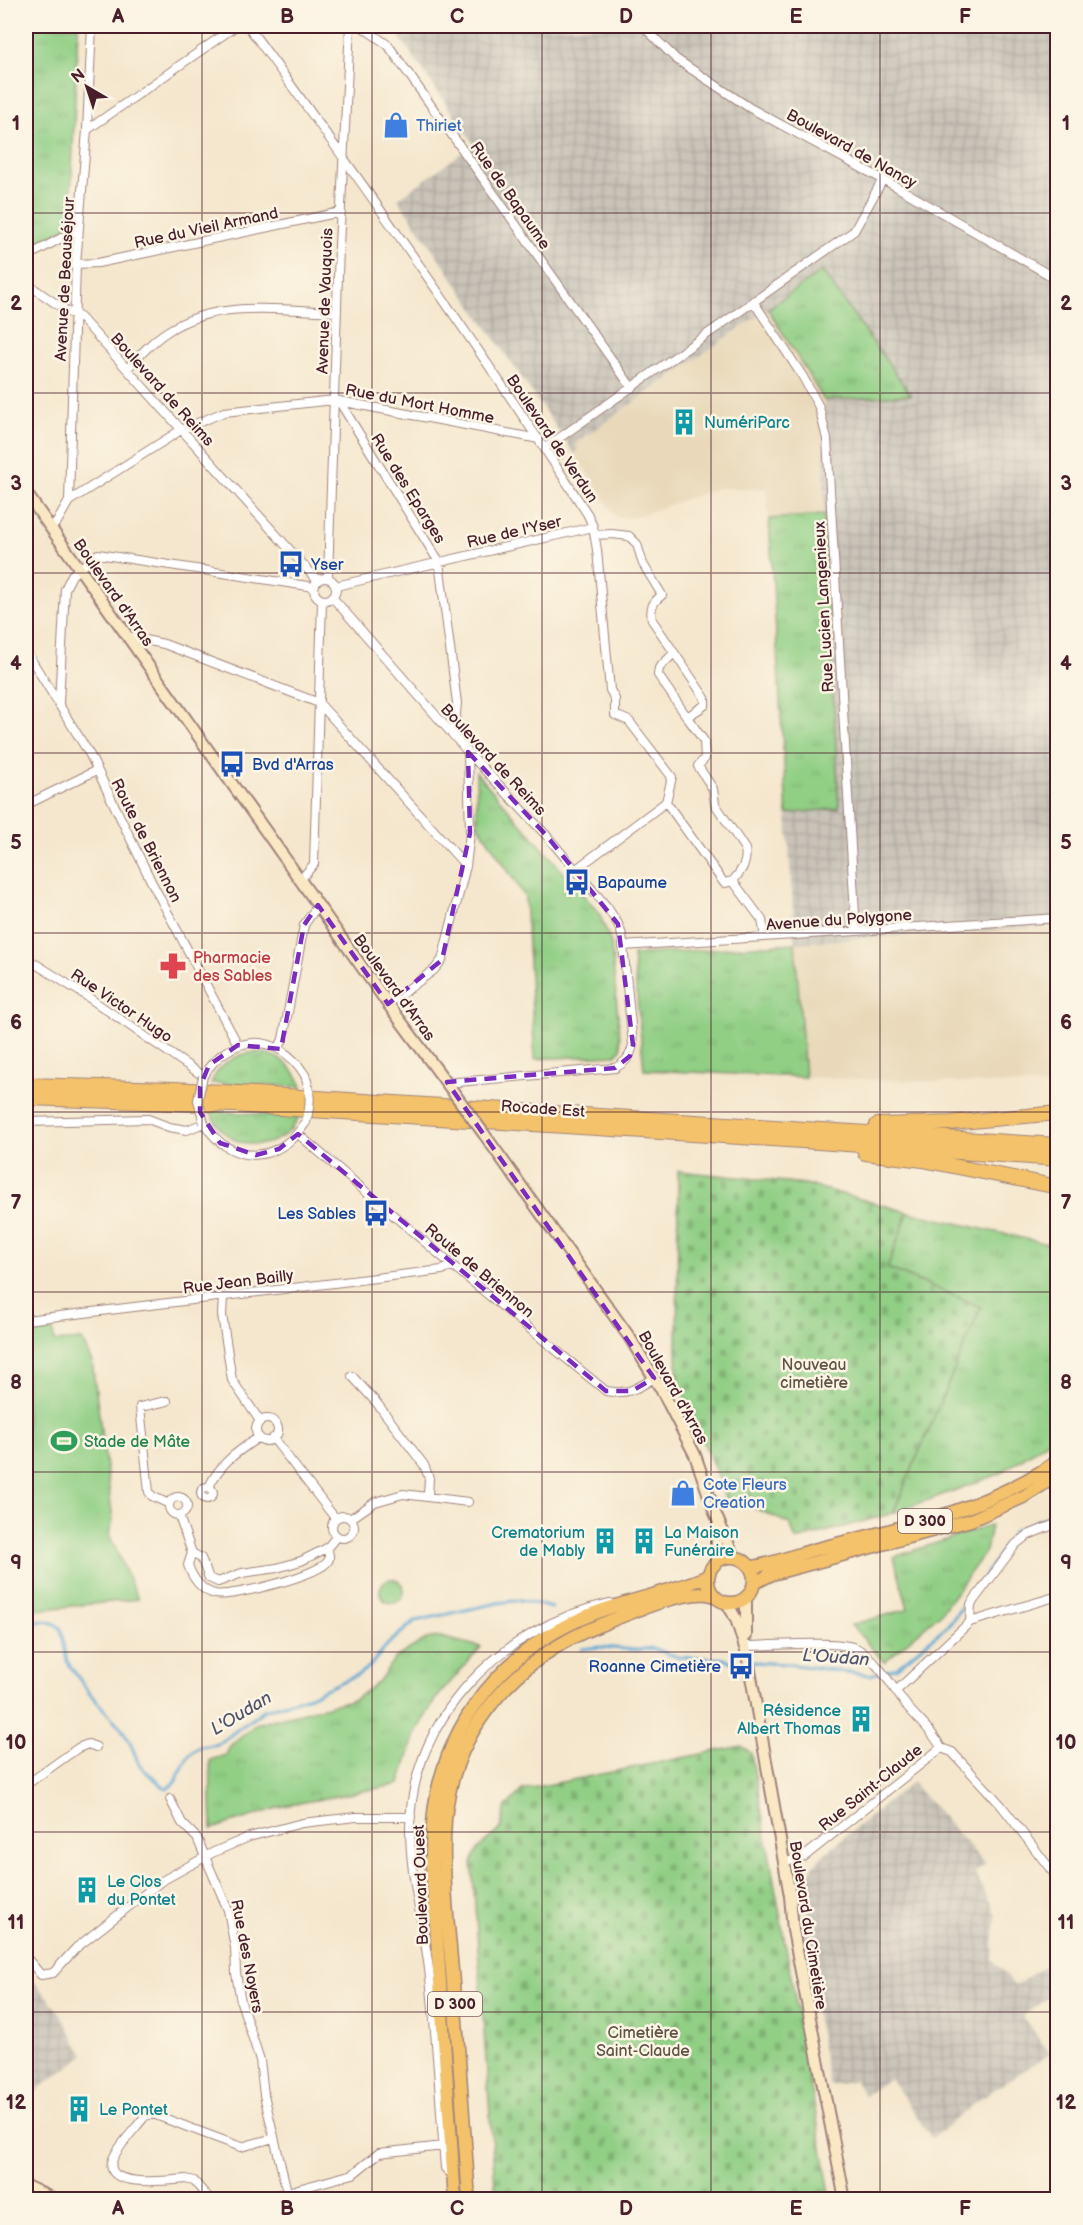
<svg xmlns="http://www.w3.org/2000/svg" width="1083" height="2225" font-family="'Balsamiq Sans',sans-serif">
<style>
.built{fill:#e9d9ba}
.industrial{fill:url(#industrial-grid)}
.grass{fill:url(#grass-tufts);stroke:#6e7758;stroke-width:1.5}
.cemetery{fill:url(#cemetery-stones);stroke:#6e7758;stroke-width:1.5}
.garden{fill:#91cf85;stroke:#6e7758;stroke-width:1.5}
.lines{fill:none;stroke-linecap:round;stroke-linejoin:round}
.stream{stroke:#5ba6d3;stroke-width:3}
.street-casing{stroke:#a0837c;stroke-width:10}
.secondary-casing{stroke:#a0837c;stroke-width:14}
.primary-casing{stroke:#a0837c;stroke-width:15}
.highway-casing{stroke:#a0837c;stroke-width:16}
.street{stroke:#fff;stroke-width:8}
.secondary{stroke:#fae7c3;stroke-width:10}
.primary{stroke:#f3c26a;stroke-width:12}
.highway{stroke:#f3c26a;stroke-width:14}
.street-bridge-casing{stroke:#a0837c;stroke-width:10;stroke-linecap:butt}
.secondary-bridge-casing{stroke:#a0837c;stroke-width:14;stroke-linecap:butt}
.street-bridge{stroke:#fff;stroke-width:8}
.secondary-bridge{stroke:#fae7c3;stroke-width:10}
.marked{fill:none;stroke:#7b2cbf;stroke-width:4.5;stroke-dasharray:12 8;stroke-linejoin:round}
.grid{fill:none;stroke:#4a1f2b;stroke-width:1.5;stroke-opacity:0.55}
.labels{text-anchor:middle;stroke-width:5;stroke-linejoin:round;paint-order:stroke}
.shield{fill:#fcf5e5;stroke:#7f5f63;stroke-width:1.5}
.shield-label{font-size:15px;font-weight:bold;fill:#4a1f2b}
.shop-label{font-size:16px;fill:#366cbe;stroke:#fcf5e5;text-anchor:start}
.street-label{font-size:16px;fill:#4a1f2b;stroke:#fcf5e5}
.culture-label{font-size:16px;fill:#0d838f;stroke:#fcf5e5;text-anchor:start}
.transit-label{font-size:16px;fill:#164399;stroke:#fcf5e5;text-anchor:start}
.health-label{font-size:16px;fill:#be3a42;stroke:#fcf5e5;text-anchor:start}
.park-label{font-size:16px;fill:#5f5446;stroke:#fcf5e5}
.leisure-label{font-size:16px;fill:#27864d;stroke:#fcf5e5;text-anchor:start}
.water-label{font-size:18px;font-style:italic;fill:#51556e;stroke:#fcf5e5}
.neatline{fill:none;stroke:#4a1f2b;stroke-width:2}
.grid-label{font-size:20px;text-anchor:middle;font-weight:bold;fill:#4a1f2b}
</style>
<defs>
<pattern id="industrial-grid" width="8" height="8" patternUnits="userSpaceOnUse" patternTransform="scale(1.5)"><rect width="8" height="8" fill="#c9c3b8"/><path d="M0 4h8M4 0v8" fill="none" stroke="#aea79e"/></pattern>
<pattern id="grass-tufts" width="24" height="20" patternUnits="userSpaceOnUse" patternTransform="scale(1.5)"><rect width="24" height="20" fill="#91cf85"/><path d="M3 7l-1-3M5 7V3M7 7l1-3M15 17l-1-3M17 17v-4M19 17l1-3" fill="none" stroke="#7fb173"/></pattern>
<pattern id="cemetery-stones" width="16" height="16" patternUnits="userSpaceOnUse" patternTransform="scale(1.5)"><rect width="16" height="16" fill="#91cf85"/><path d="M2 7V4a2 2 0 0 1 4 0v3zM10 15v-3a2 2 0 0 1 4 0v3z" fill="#7fb173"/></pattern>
</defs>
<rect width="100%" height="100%" fill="#fcf5e5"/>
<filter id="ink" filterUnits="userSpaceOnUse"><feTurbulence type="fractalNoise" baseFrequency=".0167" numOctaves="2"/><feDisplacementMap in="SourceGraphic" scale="12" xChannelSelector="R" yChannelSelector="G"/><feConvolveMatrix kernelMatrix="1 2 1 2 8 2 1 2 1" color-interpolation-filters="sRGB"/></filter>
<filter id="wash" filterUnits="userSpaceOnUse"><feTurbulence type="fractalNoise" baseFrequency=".008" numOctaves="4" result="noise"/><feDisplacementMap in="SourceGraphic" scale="24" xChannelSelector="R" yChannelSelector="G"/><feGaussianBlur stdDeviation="1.35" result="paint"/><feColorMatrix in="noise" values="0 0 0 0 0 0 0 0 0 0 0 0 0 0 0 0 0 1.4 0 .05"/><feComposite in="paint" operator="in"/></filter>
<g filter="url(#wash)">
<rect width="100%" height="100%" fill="#f5e7cd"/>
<path class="built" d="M768,309L824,400V515L769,519L766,489L718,488L632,518L616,517L576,456L577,442Z
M1057,926V1086L805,1077L795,943Z"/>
<path class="industrial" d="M392,26H1057V926L795,943L787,814L839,808L824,515V400L910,395L822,271L577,442L576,456L398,199L474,144Z
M912,1782L985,1864L975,1873L996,1915L992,1959L1015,1986L1057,1957V1991L1022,2016L1050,2054L979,2099L932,2139L890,2078L864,2095L855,2081L829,2086L801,1930L810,1928L802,1887L813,1866L825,1853Z
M31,1976L63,2018L84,2055L41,2087L26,2101V1980Z"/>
<path class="grass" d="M26,26H78L70,219L65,229L26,249Z
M822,271L911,395L824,400L768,309Z
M824,515L839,808L787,814L769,519Z
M476,772L599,913L611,943L621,1049L616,1055L535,1059L525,897L477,823Z
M795,943L805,1077L644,1070L633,955Z
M256,1052C279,1054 294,1066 302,1087L211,1083C219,1063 235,1054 256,1052Z
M211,1111L299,1117C281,1156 223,1153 211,1111Z
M908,1212L1057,1246V1434L1052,1439L999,1474L893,1513L981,1307L887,1268Z
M991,1525L986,1551L941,1613L884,1662L851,1625L908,1609L894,1557Z
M440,1637L481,1647L435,1700L415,1734L400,1784L284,1806L212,1829L210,1760L226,1755L230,1746L256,1724L355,1699L379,1681L395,1658L426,1639Z"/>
<path class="cemetery" d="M678,1171L805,1184L908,1212L887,1268L981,1307L893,1513L796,1540L790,1524L741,1502L726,1503L720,1481L677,1380Z
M741,1746L751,1753L831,2199H496L472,1863L478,1849L500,1829L506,1807L522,1790Z"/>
<path class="garden" d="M52,1330L55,1342L82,1340L92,1362L113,1520L109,1534L138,1599L26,1611V1334Z
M380 1591a12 12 0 1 1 24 0a12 12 0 1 1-24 0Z"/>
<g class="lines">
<path class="stream" d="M26,1624C37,1621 52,1618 61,1629L67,1661L70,1666L90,1694L121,1728L130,1742L138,1762L144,1770L164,1787L168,1788L175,1782L188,1757L193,1752L200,1747L218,1744L264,1710L310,1696L359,1674L369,1667L388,1644L415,1621L498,1603L521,1600L552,1608
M582,1649L600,1647L637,1650L652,1648L678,1657L724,1659L735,1663H746
M752,1662L787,1664L870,1675L896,1668L948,1625L986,1574L1014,1531L1058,1512"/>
</g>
</g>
<g filter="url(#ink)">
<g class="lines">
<g class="street-casing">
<path id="street" d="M248,26C365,186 480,348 588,515L593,527L597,550L610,690L615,699V715L629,721L672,777L666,802L575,870
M361,26L388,45L632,388
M643,26L676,59L750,108L897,187L1058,280
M87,130L236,26
M26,257L78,229
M76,264L98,263L341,212
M26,283L68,312L80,317L317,580
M753,301L803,377L819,407L827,439L856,931
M127,369C139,356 152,341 168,331C217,299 282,310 337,312
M339,401L439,562L457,703L454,736
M545,448L854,231L883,179
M69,501L181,430L224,412L334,400L539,439
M51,528L57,522L69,501L76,264L87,130L92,26
M595,535L612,534L629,536L637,544L643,564L662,595C652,603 650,607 652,620L705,698V705L687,717L704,741L705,758L698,766L713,789L715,804L745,849C748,863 741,871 733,881L762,920L765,937
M314 589a11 11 0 1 1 22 0a11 11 0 1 1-22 0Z
M328,578L339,246L350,26
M336,586L593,527
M332,597L468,752L546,835L607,907L618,924L622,935L633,1045C630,1057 626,1062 615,1068L446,1083
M126,636L164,644L319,703L466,866
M26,651L90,755L151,881L238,1045
M673,654L659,668L658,675L687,717
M59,703L65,589L72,575L98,554L314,587
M666,802L724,883L733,881
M26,805L97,770
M301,879L314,864L322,601
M623,946L1058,918
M26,958L82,993L203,1076C229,1033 278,1031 305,1075
M388,1004L434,970L442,960L466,866L470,833L468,752
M279,1048L283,1039L304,925L318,905
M26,1122L148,1119L169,1127L187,1130L204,1123C231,1167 279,1164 306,1122
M298,1134L453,1266L606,1391C628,1395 636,1389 654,1378
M223,1297L222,1315L232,1380L260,1421
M26,1320L442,1270L453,1266
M352,1376L376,1402L424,1465L429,1478L428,1495
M167,1401L140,1407L149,1492L152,1496L169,1504
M256 1430a11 11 0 1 1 22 0a11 11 0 1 1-22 0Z
M273,1438L335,1518
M201 1493a6 6 0 1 1 12 0a6 6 0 1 1-12 0Z
M209,1487C220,1463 237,1452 259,1437
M169 1506a9 9 0 1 1 18 0a9 9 0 1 1-18 0Z
M332 1527a11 11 0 1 1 22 0a11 11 0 1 1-22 0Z
M179,1516L192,1553L201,1558L209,1578L218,1582L242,1573L277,1568L301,1561L327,1548L336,1537
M350,1519L375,1502L403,1494L468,1502
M192,1553L188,1565C192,1577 201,1591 215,1594C230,1598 320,1575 328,1561C331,1557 328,1552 327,1548
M970,1622L1058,1596
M747,1646C770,1646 841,1639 858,1649C879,1662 892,1687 906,1705C918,1720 934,1732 941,1748
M897,1690L970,1622L971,1604L1016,1544L1028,1535L1058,1523
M941,1748L952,1752L1001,1805L1058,1879
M26,1785L78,1748L88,1744L96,1747
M170,1799L182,1823L197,1838L228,1910L235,1948L236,1973L241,2002L260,2060L264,2095L289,2200
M784,1863L805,1856L941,1748
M26,1957L41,1975L53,1973L76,1948L160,1882L214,1852L249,1837L302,1823L356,1817H411
M452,2175L445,2168C440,2104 437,2041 430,1978C425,1928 410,1879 410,1829C410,1716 504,1626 610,1603
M210,2200L194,2181L186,2179C172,2180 105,2189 112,2162C115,2149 137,2127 145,2116L153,2114L241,2147L274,2138
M258,2200L353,2174L379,2153L444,2146"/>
</g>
<g class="secondary-casing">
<path id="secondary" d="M26,493L388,1004L454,1093
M484,1134L630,1338L661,1389L695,1455L715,1513L734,1557
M716,1528L718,1560
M746,1598V1636
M727,1603L736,1619L747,1654L790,1896L793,1930L845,2200
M26,2186L56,2200"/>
</g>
<g class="primary-casing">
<path id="primary" d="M708 1580a23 23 0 1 1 46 0a23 23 0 1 1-46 0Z
M751,1567C772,1565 799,1553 821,1548C904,1527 987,1510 1058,1461
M754,1583L772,1574L971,1520L1023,1497L1058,1475
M455,2200L432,1867C432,1839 432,1812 439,1785C458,1705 519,1641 595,1613C632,1599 672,1592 708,1576
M469,2200C464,2127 459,2055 453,1983C449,1929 441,1874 445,1820C453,1728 517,1658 600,1625C625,1615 687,1588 712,1595"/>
</g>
<g class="highway-casing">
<path id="highway" d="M26,1085L174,1089L1058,1145
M26,1098L233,1105L818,1142L1058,1159
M877,1125L950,1123L1058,1113
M865,1153L923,1160L1058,1187"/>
</g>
<use href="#street" class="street"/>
<use href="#secondary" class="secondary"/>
<use href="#primary" class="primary"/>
<use href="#highway" class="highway"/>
<g class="street-bridge-casing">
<path id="street-bridge" d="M305,1075C311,1092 311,1104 306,1122
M203,1076L198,1100L204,1123"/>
</g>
<g class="secondary-bridge-casing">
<path id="secondary-bridge" d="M454,1093L484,1134"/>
</g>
<use href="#street-bridge" class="street-bridge"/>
<use href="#secondary-bridge" class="secondary-bridge"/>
</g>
</g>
<path class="marked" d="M468,752L546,835L618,924L633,1045L630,1056L615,1068L447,1082L654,1378L632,1391H606L298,1134L279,1149L256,1155L220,1143L200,1112V1087L209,1065L238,1045L281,1049L304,925L318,905L388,1004L442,960L470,833Z"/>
<path class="grid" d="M202,26V2200M372,26V2200M542,26V2200M711,26V2200M880,26V2200M26,213H1058M26,393H1058M26,573H1058M26,753H1058M26,933H1058M26,1112H1058M26,1292H1058M26,1472H1058M26,1652H1058M26,1832H1058M26,2012H1058"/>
<defs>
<g id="shop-bare" transform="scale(2.07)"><path d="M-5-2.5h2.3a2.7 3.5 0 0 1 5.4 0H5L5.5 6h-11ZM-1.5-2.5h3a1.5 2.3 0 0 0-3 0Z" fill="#3f7fe0" stroke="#fcf5e5" stroke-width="2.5" paint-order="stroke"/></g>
<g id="building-bare" transform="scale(2.07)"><path d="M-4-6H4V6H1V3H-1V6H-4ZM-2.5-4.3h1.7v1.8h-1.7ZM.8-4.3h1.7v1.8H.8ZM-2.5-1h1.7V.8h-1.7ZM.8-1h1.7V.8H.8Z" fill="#0f9aa8" stroke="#fcf5e5" stroke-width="2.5" paint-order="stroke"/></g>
<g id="bus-bare" transform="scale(2.07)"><path d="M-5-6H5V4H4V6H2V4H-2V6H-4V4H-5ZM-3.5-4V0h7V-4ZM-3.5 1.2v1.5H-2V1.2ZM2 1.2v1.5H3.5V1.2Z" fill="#1a4fb4" stroke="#fcf5e5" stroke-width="2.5" paint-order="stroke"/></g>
<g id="pharmacy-bare" transform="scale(2.07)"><path d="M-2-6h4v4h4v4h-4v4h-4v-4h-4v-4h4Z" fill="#e0444e" stroke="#fcf5e5" stroke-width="2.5" paint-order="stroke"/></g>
<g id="stadium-bare" transform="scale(2.07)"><path d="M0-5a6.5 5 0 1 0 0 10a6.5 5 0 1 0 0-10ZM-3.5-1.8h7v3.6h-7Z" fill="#2e9e5b" stroke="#fcf5e5" stroke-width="2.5" paint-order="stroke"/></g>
</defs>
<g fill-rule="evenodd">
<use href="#shop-bare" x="396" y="125"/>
<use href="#building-bare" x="684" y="422"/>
<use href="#bus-bare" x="291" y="564"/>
<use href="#bus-bare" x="232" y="764"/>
<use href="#bus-bare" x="577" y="882"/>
<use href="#pharmacy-bare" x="173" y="966"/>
<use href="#bus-bare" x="376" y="1213"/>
<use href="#stadium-bare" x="64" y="1441"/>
<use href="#shop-bare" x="683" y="1493"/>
<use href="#building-bare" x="605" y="1541"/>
<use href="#building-bare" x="644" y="1541"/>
<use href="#bus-bare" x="741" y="1666"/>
<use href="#building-bare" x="861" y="1719"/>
<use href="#building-bare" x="87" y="1890"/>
<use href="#building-bare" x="79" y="2109"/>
</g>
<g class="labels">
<g class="shield">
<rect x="898" y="1509" width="54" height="24" rx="4.5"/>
<rect x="428" y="1992" width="54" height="24" rx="4.5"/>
</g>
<g class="shield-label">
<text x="925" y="1526">D 300</text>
<text x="455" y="2009">D 300</text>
</g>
<g class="shop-label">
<text x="416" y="131">Thiriet</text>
<text x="703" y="1490">Cote Fleurs<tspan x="703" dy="18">Creation</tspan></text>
</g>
<g class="street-label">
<text transform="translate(852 148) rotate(29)" y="6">Boulevard de Nancy</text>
<text transform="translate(511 195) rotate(55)" y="6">Rue de Bapaume</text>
<text transform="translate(206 227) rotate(-12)" y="6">Rue du Vieil Armand</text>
<text transform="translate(64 279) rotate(-87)" y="6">Avenue de Beauséjour</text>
<text transform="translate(324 301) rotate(-88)" y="6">Avenue de Vauquois</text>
<text transform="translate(163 389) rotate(48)" y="6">Boulevard de Reims</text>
<text transform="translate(420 403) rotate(11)" y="6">Rue du Mort Homme</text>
<text transform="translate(553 438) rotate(56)" y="6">Boulevard de Verdun</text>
<text transform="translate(409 488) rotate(58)" y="6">Rue des Eparges</text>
<text transform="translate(514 531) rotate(-13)" y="6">Rue de l'Yser</text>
<text transform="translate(114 592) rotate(55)" y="6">Boulevard d'Arras</text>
<text transform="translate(823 607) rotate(-93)" y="6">Rue Lucien Langenieux</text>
<text transform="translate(494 759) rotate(47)" y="6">Boulevard de Reims</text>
<text transform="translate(147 840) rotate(63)" y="6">Route de Briennon</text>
<text transform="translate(839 919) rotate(-4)" y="6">Avenue du Polygone</text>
<text transform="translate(395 987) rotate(54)" y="6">Boulevard d'Arras</text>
<text transform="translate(122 1005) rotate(34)" y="6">Rue Victor Hugo</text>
<text transform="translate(543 1108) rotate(4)" y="6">Rocade Est</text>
<text transform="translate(480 1270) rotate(40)" y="6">Route de Briennon</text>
<text transform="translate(238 1281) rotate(-7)" y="6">Rue Jean Bailly</text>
<text transform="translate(674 1387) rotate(61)" y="6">Boulevard d'Arras</text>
<text transform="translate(870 1787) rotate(-39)" y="6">Rue Saint-Claude</text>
<text transform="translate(420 1885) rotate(-92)" y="6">Boulevard Ouest</text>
<text transform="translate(809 1925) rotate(81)" y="6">Boulevard du Cimetière</text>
<text transform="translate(248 1956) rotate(79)" y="6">Rue des Noyers</text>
</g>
<g class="culture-label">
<text x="704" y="428">NumériParc</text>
<text x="585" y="1538" text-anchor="end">Crematorium<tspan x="585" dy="18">de Mably</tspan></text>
<text x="664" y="1538">La Maison<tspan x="664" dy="18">Funéraire</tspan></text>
<text x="841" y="1716" text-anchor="end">Résidence<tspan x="841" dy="18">Albert Thomas</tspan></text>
<text x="107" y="1887">Le Clos<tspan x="107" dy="18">du Pontet</tspan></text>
<text x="99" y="2115">Le Pontet</text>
</g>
<g class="transit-label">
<text x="311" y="570">Yser</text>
<text x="252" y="770">Bvd d'Arras</text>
<text x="597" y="888">Bapaume</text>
<text x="356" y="1219" text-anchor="end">Les Sables</text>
<text x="721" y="1672" text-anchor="end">Roanne Cimetière</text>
</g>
<g class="health-label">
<text x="193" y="963">Pharmacie<tspan x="193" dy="18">des Sables</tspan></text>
</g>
<g class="park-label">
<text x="814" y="1370">Nouveau<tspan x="814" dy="18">cimetière</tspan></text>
<text x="643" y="2038">Cimetière<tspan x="643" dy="18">Saint-Claude</tspan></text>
</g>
<g class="leisure-label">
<text x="84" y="1447">Stade de Mâte</text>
</g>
<g class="water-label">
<text transform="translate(836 1657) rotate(4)" y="6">L'Oudan</text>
<text transform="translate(241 1713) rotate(-31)" y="6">L'Oudan</text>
</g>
</g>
<rect width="1083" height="2225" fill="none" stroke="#fcf5e5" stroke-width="66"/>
<g transform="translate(87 87) rotate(321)" stroke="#fcf5e5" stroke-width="4.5" paint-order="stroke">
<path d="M0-4.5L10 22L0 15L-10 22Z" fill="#4a1f2b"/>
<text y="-9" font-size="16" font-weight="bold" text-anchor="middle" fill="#4a1f2b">N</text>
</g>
<rect x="33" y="33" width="1017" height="2159" class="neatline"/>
<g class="grid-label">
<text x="118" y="23">A</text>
<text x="287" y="23">B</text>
<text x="457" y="23">C</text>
<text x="626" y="23">D</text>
<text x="796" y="23">E</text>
<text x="965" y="23">F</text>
<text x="16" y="130">1</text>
<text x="1066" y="130">1</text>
<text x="16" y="310">2</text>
<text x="1066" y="310">2</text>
<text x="16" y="490">3</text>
<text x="1066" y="490">3</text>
<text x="16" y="670">4</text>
<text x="1066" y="670">4</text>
<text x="16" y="849">5</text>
<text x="1066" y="849">5</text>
<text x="16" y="1029">6</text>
<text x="1066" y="1029">6</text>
<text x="16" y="1209">7</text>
<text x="1066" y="1209">7</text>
<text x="16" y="1389">8</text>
<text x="1066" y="1389">8</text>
<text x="16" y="1569">9</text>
<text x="1066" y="1569">9</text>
<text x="16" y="1749">10</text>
<text x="1066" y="1749">10</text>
<text x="16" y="1929">11</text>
<text x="1066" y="1929">11</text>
<text x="16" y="2109">12</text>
<text x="1066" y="2109">12</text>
<text x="118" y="2215">A</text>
<text x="287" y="2215">B</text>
<text x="457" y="2215">C</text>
<text x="626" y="2215">D</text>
<text x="796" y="2215">E</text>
<text x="965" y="2215">F</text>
</g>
</svg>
